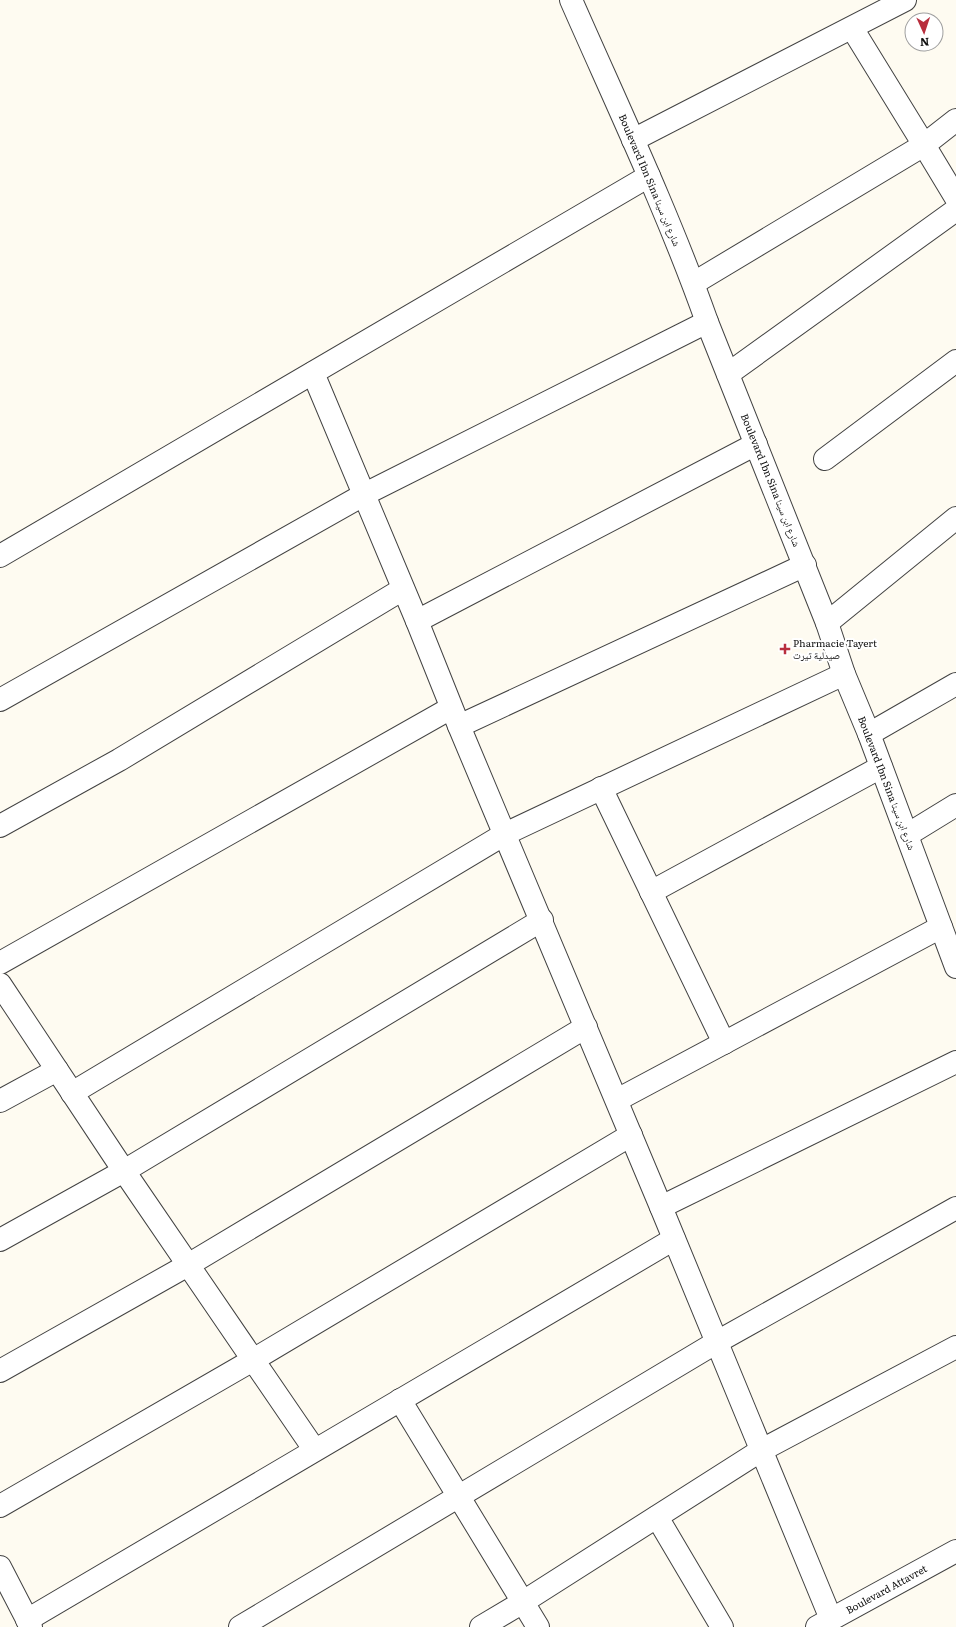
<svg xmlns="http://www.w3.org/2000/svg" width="956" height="1627" font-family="Literata,'Noto Naskh Arabic',serif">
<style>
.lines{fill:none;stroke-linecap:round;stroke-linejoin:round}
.minor-casing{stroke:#424242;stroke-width:24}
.minor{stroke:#fff;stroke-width:22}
.poi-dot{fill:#b82e3d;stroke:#fff;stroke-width:1.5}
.labels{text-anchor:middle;stroke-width:4;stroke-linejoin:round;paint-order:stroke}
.street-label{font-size:10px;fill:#0f0f0f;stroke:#fff}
.poi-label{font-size:10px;fill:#0f0f0f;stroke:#fff;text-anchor:start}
</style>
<rect width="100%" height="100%" fill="#fefbf1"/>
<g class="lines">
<g class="minor-casing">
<g id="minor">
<path d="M571,0C618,107 668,212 707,322L827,623L844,674L869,734L956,967"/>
<path d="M956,120L924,145L956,198"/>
<path d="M633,140L905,0"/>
<path d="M694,283L924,145L852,28"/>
<path d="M313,373L417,621L459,726L661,1207L831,1619"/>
<path d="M728,374L956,210"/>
<path d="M825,459L956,361"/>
<path d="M0,556L649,176"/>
<path d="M417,621L756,444"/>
<path d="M827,623L956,518"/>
<path d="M0,700L365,494L707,322"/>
<path d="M459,726L805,565"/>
<path d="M869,734L956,684"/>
<path d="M601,788L724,1043"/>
<path d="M0,826L119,760L403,589"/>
<path d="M907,835L956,805"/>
<path d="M651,892L881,767"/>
<path d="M0,963L451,708"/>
<path d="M0,984L124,1171L314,1449"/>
<path d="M72,1093L505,834L844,674"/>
<path d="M617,1100L941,927"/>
<path d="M0,1101L57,1070"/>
<path d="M661,1207L956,1062"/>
<path d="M0,1240L124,1171L542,920"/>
<path d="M0,1371L188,1265L586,1027"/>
<path d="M400,1400L538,1627"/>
<path d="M0,1506L253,1360L631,1135"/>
<path d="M657,1517L722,1627"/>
<path d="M0,1567L31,1627"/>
<path d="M27,1620L674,1239"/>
<path d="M240,1627L717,1342L956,1208"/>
<path d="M481,1627L523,1602L760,1451L956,1347"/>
<path id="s1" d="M817,1627L956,1551"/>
</g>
</g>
<use href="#minor" class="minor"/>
</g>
<path class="poi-dot" d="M783 643h4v4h4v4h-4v4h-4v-4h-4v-4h4z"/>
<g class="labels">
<g class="street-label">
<text transform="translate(650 180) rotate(67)" y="4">Boulevard Ibn Sina شارع ابن سينا</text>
<text transform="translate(771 480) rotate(68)" y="4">Boulevard Ibn Sina شارع ابن سينا</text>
<text transform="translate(887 783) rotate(69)" y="4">Boulevard Ibn Sina شارع ابن سينا</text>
<text dy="4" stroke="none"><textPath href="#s1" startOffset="79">Boulevard Attavret</textPath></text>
</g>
<g class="poi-label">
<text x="793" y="647">Pharmacie Tayert<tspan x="793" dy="12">صيدلية تيرت</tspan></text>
</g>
</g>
<g transform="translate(924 32) rotate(177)"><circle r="19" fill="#ffffff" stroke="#9f9f9f"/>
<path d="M0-3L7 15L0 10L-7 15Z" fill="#b82e3d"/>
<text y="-6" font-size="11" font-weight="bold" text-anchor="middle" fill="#0f0f0f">N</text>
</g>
</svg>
